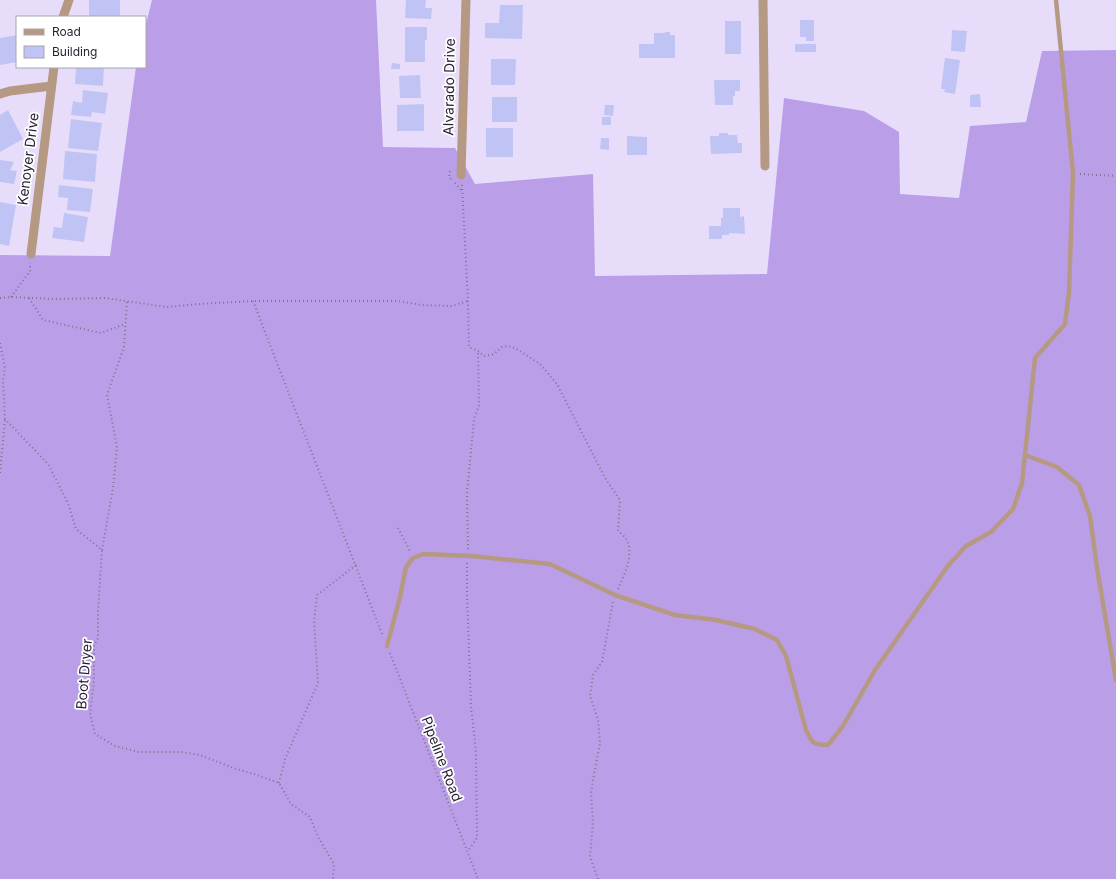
<svg xmlns="http://www.w3.org/2000/svg" width="1116" height="879" font-family="Inter,sans-serif">
<style>
.forest{fill:#ba9fe8}
.building{fill:#c0c4f5}
.lines{fill:none;stroke-linecap:round;stroke-linejoin:round}
.path{stroke:#7e758d;stroke-width:2;stroke-dasharray:1 3;stroke-linecap:butt}
.service{stroke:#b69982;stroke-width:4.5}
.minor{stroke:#b69982;stroke-width:9}
.labels{text-anchor:middle;stroke-width:3.5;stroke-linejoin:round;paint-order:stroke}
.street-label{font-size:14px;fill:#261f31;stroke:#fff}
</style>
<rect width="100%" height="100%" fill="#e7ddfb"/>
<path class="forest" d="M152,0H376L383,147L455,148L475,184L593,174L595,276L767,274L784,98L864,111L899,132L900,194L959,198L970,126L1026,122L1042,51L1116,50V879H0V255L110,256L136,67H145V28Z"/>
<path class="building" d="M89,0H120V17H89Z
M406,0H426L425,8H432L431,19L405,18Z
M500,5H523L522,39L485,38V23H499Z
M800,20H814V41H806V37H800Z
M725,21H741V54H725Z
M405,27H427V40H425V62H405Z
M952,30L967,31L965,52L951,51Z
M665,32H670V35H675V58H639V44H654V33H665Z
M17,35V62L0,65V38Z
M795,44H816V52H795Z
M945,58L960,60L955,94L944,92L945,89H941Z
M491,59H516L515,85H491Z
M392,63L400,64V69H391Z
M76,67H104L103,86L75,84Z
M420,75L421,98H400L399,76Z
M714,80H740V91H735V96H733V105H715Z
M83,90L108,93L105,114L92,112L91,117L71,115L73,101L82,103Z
M980,94L981,107H970V95Z
M492,97H517V122H492Z
M424,104V131H397V105Z
M605,105H614L613,116L604,115Z
M8,110L23,139L0,152V115Z
M602,117H611V125H602Z
M71,119L102,123L98,151L68,148Z
M486,128H513V157H486Z
M719,133H728V135H737L738,143H742V153L711,154L710,136H719Z
M627,136L647,137V155H627Z
M601,138H609V150L600,149Z
M65,151L97,154L95,182L63,179Z
M0,160L14,162L10,170L17,171L14,184L0,182Z
M59,185L93,189L90,212L67,210L68,198L58,197Z
M0,202L16,205L9,246L0,244Z
M723,208H740V217L744,216L745,234L729,233V235H722V239H709V226H721V218H723Z
M64,213L88,217L84,242L52,238L54,227L62,228Z"/>
<g class="lines">
<path class="path" d="M450,171L449,177L452,180
M1080,174L1116,176
M455,183L461,190
M462,185L468,301L469,347L478,351L484,356L494,354L502,347L508,346L515,348L540,364L557,384L605,478L620,500L618,530C621,534 627,538 628,543C633,558 624,575 618,589
M11,297L30,271V263
M0,298L11,297L54,299L105,298L167,307L198,304L253,301H398L422,305L451,306L468,301
M29,298L43,320L101,333L125,324
M253,301L382,634
M0,343L5,368L3,381L5,419L48,464L68,503L76,529L102,550L98,612V638L94,646V680L90,713L95,734L115,746L139,752H181L200,755L236,769L254,774L279,783L291,804L310,817L318,837L334,864L333,879
M0,473L5,419
M398,528L410,551
M468,549L467,493L474,419L479,405L478,351
M102,550L113,488L117,447L107,395L124,347L127,301
M467,563V594L471,707L476,752L477,838L468,851
M390,653L478,879
M279,783L285,759L318,683L314,621L317,595L356,565
M598,879L590,857L593,822L591,793L594,774L600,744L598,719L590,696L593,675L602,662L613,602"/>
<path class="service" d="M1025,455L1057,467L1079,485L1090,516L1097,568L1116,680
M387,646L400,597L406,567L413,558L423,554L472,556L550,564L615,595L675,615L716,620L755,629L777,640L786,656L806,730C812,743 813,745 828,745L843,726L875,670L947,567L966,546L991,532L1013,509L1022,483L1035,358L1065,324L1069,293L1073,173L1056,0"/>
<path class="minor" d="M763,0L765,166
M63,17L69,0
M0,94L10,91L51,86
M461,175L466,0
M31,254L54,67"/>
</g>
<g class="labels">
<g class="street-label">
<text transform="translate(449 87) rotate(-89)" y="5">Alvarado Drive</text>
<text transform="translate(28 159) rotate(-83)" y="5">Kenoyer Drive</text>
<text transform="translate(84 674) rotate(-85)" y="5">Boot Dryer</text>
<text transform="translate(442 759) rotate(69)" y="5">Pipeline Road</text>
</g>
</g>
<rect x="16" y="16" width="130" height="52" fill="#ffffff" stroke="#a8a5ad"/>
<rect x="24" y="29" width="20" height="6" fill="#b69982" stroke="#a8a5ad"/>
<text x="52" y="36" font-size="12" fill="#261f31">Road</text>
<rect x="24" y="46" width="20" height="12" fill="#c0c4f5" stroke="#a8a5ad"/>
<text x="52" y="56" font-size="12" fill="#261f31">Building</text>
</svg>
